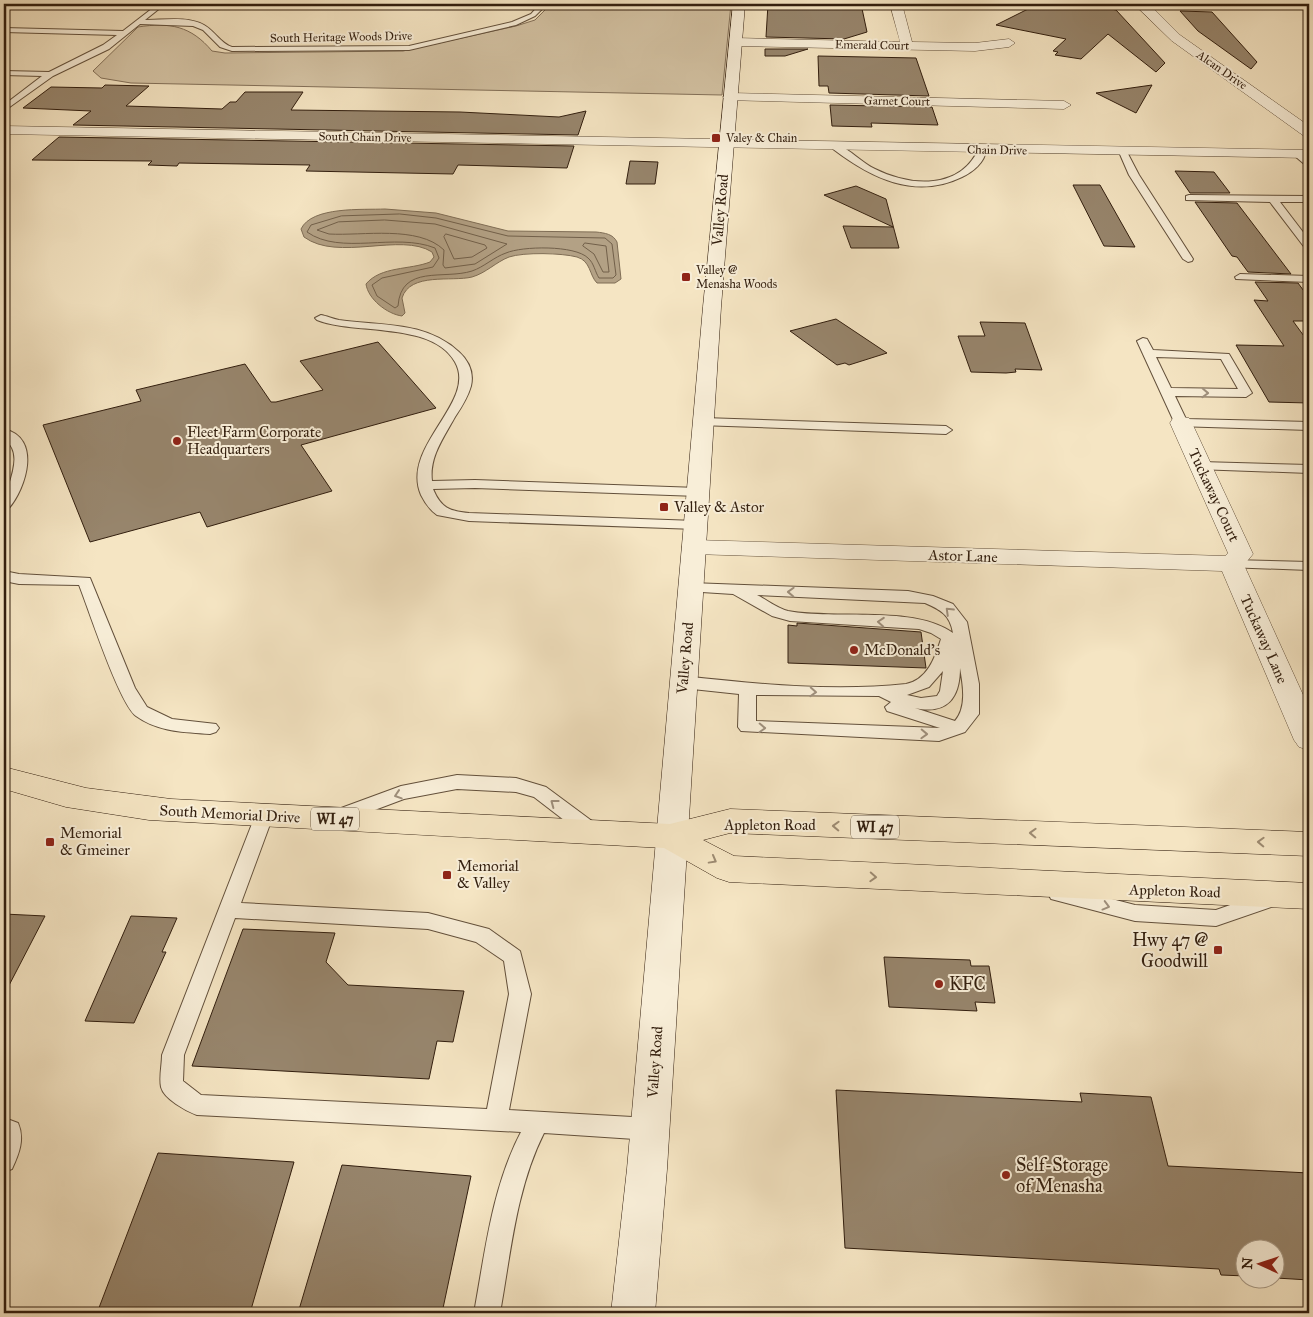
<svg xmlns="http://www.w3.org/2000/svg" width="1313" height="1317" font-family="'IM FELL Great Primer',serif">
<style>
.green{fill:#d4c3a4;stroke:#837059}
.water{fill:#b3a185;stroke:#7f6d55}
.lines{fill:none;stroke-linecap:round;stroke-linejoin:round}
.shore{stroke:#72604a;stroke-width:1}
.building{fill:#97856c;stroke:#321e0e}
.lane-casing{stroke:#63503b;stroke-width:2}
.street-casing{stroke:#63503b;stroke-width:1}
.secondary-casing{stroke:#321e0e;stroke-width:1}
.primary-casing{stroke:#321e0e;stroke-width:1}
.lane{fill:#f8eed8;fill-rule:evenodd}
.street{fill:#f8eed8;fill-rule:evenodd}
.secondary{fill:#f8eed8;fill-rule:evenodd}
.primary{fill:#f5e5c3;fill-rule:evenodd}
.oneway{stroke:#9f907d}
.oneway2{stroke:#9d8b72}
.poi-dot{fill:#8f2418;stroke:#f8eed8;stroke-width:2}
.labels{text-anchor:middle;stroke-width:4;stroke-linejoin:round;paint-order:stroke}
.far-street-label{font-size:12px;fill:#321e0e;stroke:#f8eed8}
.far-poi-label{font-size:12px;fill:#321e0e;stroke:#f8eed8;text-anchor:start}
.shield{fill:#f8eed8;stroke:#6d5c4b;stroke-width:1}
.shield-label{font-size:14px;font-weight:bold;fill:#321e0e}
.street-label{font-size:15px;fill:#321e0e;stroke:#f8eed8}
.poi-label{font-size:15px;fill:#321e0e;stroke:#f8eed8;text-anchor:start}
.near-poi-label{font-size:18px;fill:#321e0e;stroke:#f8eed8;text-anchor:start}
</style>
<rect width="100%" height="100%" fill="#f5e5c3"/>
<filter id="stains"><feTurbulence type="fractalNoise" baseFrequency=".004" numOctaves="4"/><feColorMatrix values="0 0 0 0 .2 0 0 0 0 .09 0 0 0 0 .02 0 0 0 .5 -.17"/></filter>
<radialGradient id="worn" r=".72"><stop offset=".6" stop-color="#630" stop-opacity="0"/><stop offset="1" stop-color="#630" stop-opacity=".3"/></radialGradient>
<path class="green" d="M551,4H731L722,95L131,83L101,78L93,71L138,27C170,22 191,26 212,51L225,53L403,51L516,26L535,20Z"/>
<path class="water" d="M385,209L436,213L508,231L596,232C605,233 613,234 617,242L621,279L615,283H597C589,275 591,261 577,257C562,253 524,252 509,257C496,262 486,273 472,277C452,282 410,272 402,298L405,313L402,316C387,314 368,299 366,284C381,266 410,270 430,262L434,257L432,252C401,232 338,262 304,237L301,229C312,206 363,210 385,209Z"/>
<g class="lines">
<path class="shore" d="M400,214L436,218L508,236L605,238L612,244L616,275L613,278H599C595,272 594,263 588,258C575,245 522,246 506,253C494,257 484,267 472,271C444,280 401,264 398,306L395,308L377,296L372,285L382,278L433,267L439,258L435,248C395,232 341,256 307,232L311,225L341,216Z
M385,220L435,224L507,244L475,264L445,268L443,265L444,250C418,225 363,236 329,234L317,230L338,222Z
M446,234L485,245L487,248L472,257L454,259L444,237Z
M585,243L606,246L609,272H603L594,254L583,246Z"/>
</g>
<path class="building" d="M768,4H861L867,32L844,39L766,37Z
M1038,4H1086L1116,10L1165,63L1156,72L1108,34L1081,59L1055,55L1058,52L1053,51L1066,39L996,25Z
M1180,11L1212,12L1257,62L1251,69L1198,31Z
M765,49H808L785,56H765Z
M818,56L916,58L929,96L829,93L828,86H819Z
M105,85L149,86L126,106L222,109L230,102H236L245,92H303L291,110L460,112L559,117L586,111L578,135L73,125L91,111L23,108L51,87L102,88Z
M1152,85L1136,113L1096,93Z
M830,105L932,107L938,125L871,123L872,127L832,126Z
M59,137L574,146L567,168L458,165L453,174L306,171L310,165L179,163L177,166L148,165L152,161L32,160Z
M630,161L658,162L655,184H626Z
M1175,171L1214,172L1230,193H1190Z
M1073,185H1100L1135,247L1104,246Z
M856,186L886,199L899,248H851L843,226L893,227L824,195Z
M1195,202L1237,203L1291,274L1248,272L1237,257L1232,256Z
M1255,282L1298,283L1309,298V321H1293L1309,343V403L1269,402L1236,345L1284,346L1254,300L1268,301Z
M836,319L887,353L849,365L845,363L837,365L790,331Z
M980,322L1025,323L1042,370L1015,369L1016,372L1006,373L971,372L958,336H985Z
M378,342L436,408L301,445L332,491L207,527L200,512L90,542L43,425L141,401L136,390L245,364L271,402H276L323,390L300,361Z
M797,623L921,632L926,668L788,663V625L797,626Z
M4,914L45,916L4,995Z
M131,916L177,918L162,952H166L134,1023L85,1021Z
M243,929L335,933L326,962L348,985L464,991L453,1042L437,1041L429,1079L192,1066Z
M884,957L970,960L971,966H989L995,1003L975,1002L977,1011L889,1007Z
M836,1090L1082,1102L1080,1093L1151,1097L1168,1166L1309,1173V1280L1276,1278V1250H1246V1276L1221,1275L1219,1269L845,1248Z
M158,1153L294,1162L250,1313H97Z
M342,1165L471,1176L442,1313H298Z"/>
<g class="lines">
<g class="lane-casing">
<path id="lane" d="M4,4H11L4,8Z
M158,4H165L145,20C164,20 188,16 204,25C215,31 220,43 232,47L409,46L512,22L531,14L540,4H547L535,16L516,25L409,50L232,51L220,47L203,30L193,26L140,24L109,49L53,76L4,111V105L42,76L4,75V71L49,72L103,45L117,35L4,32V28L123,31Z
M836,144C850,149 862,163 875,169C911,187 961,190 979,148L986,150C985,162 973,172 962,177C915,200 871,178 833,149L832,147Z
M1120,150L1127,152L1139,175L1193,259L1192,261L1188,262L1183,259L1129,175L1119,152Z
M1296,153H1302L1309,160V168L1296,157Z
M1189,195L1309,196V202H1280L1309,240V249L1305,248L1270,202L1186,200V196Z
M1240,274L1309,276V282L1236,279L1235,277Z
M321,315C327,316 333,319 339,320C381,326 426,321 459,352C469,361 474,373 471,386C468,397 461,408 455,417C444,437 429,457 432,481L475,480L698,488L705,492L698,496L475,488L433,489C441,508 449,511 469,513L696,521L703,525L696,529L469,521L437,515C430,510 425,503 421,495C400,446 478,402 455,362C432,321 354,335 317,320L315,318Z
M1143,338L1147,339L1153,350L1229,354L1252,393L1246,397L1175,396L1186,419L1309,422V430L1176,426L1137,341ZM1156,357L1221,359L1238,389L1171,388Z
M704,418L946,426L952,430L946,434L699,425L698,422L699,419Z
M4,429C42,438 26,488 9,508L4,509C3,489 28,455 4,439Z
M1201,462L1309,465V473L1196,469L1194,466L1196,463Z
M1231,560L1309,562V570L1226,567L1224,564Z
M4,571L19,574L90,578L135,688L147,707L172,719L216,724L219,728L216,732L210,734C184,732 158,732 136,716C119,703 89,610 79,585L19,584L4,581Z
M691,583L908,591L933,596L953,604L967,622L979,684V714L965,732L939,741L741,731L738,727L739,694L683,688L677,686L675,682L677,678L683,676C756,684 832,692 906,684C927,680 935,658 941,639L931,633L919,629L790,621L772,616L733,594L686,591L683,588L686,585ZM757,595L925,603C941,610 950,615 953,633C915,605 835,620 788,611C777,608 767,600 757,595ZM960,668C963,685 967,707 955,721L915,708C947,715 960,698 960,668ZM943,671L940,691L937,696L921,698L907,695L929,687ZM756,695L879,696L891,702L885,707L887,711L940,728L756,721Z
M457,775L516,778L546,787L600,827L602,832L600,837L593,839L586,837L534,797L516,792L457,789L404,799L340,823L333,821L331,816L333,811L401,786Z
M264,809L271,811L273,816L241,903L428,913L489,929L520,951L531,994L509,1110L650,1118L658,1121L662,1129L658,1137L650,1140L544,1133C516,1189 511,1252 500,1313H474C485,1253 492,1187 521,1132L197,1115C186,1111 164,1099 161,1087C159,1077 162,1065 162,1055L255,816L257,811ZM235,918L428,929L476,942L504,961L509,994L487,1109L201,1095L183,1081L184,1055Z
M1058,885L1135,905L1216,910L1270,891L1277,893L1280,899L1277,905L1216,926L1135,921L1051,899L1048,893L1051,887Z
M10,1120L18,1123C25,1139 19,1154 12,1169L4,1172V1123Z"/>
</g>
<g class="street-casing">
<path id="street" d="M890,4H902L912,42L975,43L1009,39L1015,43L1009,47L975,51L735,46L729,42L735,38L900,42Z
M1134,4H1147L1152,7L1180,35L1309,126V137L1304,136L1172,41Z
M730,93L1064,101L1071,105L1064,109L725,100L723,97Z
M4,126L1309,150V158L4,134Z
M1181,417L1189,418L1192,423L1253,554L1244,565L1309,708V750L1299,747L1294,740L1222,571L694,554L685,552L682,547L685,542L694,540L1225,556L1228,553L1170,423L1173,418Z"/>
</g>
<g class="secondary-casing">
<path id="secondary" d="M733,4H745L721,307L667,1169L655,1313H611L627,1169L703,307Z"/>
</g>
<g class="primary-casing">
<path id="primary" d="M4,767L86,788L171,799L670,824L730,809L1309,832V856L730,833L703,840L734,856L1309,883V909L729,882L717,878L664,848L149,820L66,807L4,789Z"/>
</g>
<use href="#lane" class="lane"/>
<use href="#street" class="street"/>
<use href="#secondary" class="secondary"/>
<use href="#primary" class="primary"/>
</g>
<defs><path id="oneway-chevron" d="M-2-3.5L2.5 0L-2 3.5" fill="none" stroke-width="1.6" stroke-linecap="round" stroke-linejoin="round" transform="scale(1.25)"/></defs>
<g class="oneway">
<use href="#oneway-chevron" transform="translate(1205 393) rotate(2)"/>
<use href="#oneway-chevron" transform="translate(791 592) rotate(-178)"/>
<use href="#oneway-chevron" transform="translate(949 611) rotate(-136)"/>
<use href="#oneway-chevron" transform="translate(881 622) rotate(-176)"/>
<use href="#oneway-chevron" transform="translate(813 692) rotate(3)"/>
<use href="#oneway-chevron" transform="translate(762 728) rotate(2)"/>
<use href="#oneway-chevron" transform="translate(924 734) rotate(2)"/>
<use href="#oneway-chevron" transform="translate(398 795) rotate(162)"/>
<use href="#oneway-chevron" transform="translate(554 803) rotate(-143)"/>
<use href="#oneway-chevron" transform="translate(1106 906) rotate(15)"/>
</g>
<g class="oneway2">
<use href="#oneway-chevron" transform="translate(836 826) rotate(-178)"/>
<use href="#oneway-chevron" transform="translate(1033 833) rotate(-178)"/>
<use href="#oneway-chevron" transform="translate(1261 842) rotate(-178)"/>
<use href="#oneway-chevron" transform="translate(713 860) rotate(29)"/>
<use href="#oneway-chevron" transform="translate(873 877) rotate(3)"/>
</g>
<g class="poi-dot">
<rect x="711" y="133" width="10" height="10" rx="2.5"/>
<rect x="681" y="272" width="10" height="10" rx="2.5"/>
<circle cx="177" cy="441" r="5"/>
<rect x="659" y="502" width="10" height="10" rx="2.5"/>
<circle cx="854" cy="650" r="5"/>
<rect x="45" y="837" width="10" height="10" rx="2.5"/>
<rect x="442" y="870" width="10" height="10" rx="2.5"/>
<rect x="1213" y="945" width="10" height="10" rx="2.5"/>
<circle cx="939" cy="984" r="5"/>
<circle cx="1006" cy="1175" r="5"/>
</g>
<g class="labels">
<g class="far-street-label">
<text transform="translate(341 37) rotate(-1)" y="4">South Heritage Woods Drive</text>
<text transform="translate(872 45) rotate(1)" y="4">Emerald Court</text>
<text transform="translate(1222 70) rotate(35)" y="4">Alcan Drive</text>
<text transform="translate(897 101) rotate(1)" y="4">Garnet Court</text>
<text transform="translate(365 137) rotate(1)" y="4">South Chain Drive</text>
<text transform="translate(997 150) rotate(1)" y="4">Chain Drive</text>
</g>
<g class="far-poi-label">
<text x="726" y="142">Valey &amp; Chain</text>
<text x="696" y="274">Valley @<tspan x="696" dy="14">Menasha Woods</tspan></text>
</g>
<g class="shield">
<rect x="311" y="807.5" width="48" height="23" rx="4"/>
<rect x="851" y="815.5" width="48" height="23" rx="4"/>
</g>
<g class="shield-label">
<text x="335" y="824">WI 47</text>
<text x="875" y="832">WI 47</text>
</g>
<g class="street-label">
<text transform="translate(720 210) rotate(-85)" y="5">Valley Road</text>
<text transform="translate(1214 495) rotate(65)" y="5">Tuckaway Court</text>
<text transform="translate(963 556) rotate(2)" y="5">Astor Lane</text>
<text transform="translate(1264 639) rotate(66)" y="5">Tuckaway Lane</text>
<text transform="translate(685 658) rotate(-85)" y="5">Valley Road</text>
<text transform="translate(230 814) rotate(3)" y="5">South Memorial Drive</text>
<text x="770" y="830">Appleton Road</text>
<text transform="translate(1175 891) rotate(2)" y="5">Appleton Road</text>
<text transform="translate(655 1062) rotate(-86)" y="5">Valley Road</text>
</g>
<g class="poi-label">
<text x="187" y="437">Fleet Farm Corporate<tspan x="187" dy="17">Headquarters</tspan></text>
<text x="674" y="512">Valley &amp; Astor</text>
<text x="864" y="655">McDonald's</text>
<text x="60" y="838">Memorial<tspan x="60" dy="17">&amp; Gmeiner</tspan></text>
<text x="457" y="871">Memorial<tspan x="457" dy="17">&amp; Valley</tspan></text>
</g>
<g class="near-poi-label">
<text x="1208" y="946" text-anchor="end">Hwy 47 @<tspan x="1208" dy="21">Goodwill</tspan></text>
<text x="949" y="990">KFC</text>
<text x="1016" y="1171">Self-Storage<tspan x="1016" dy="21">of Menasha</tspan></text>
</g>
</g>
<rect width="1313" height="1317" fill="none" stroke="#f5e5c3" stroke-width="20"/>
<rect x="5" y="5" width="1303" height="1307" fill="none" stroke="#321e0e" stroke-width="2.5"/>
<rect x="10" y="10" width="1293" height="1297" fill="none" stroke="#321e0e"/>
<g transform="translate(1260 1264) rotate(273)"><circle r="24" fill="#f8eed8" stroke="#a99b87"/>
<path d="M0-4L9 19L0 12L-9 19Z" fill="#8f2418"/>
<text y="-8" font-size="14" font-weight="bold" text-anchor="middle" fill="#321e0e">N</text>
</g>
<rect width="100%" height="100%" filter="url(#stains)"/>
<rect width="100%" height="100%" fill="url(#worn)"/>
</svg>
